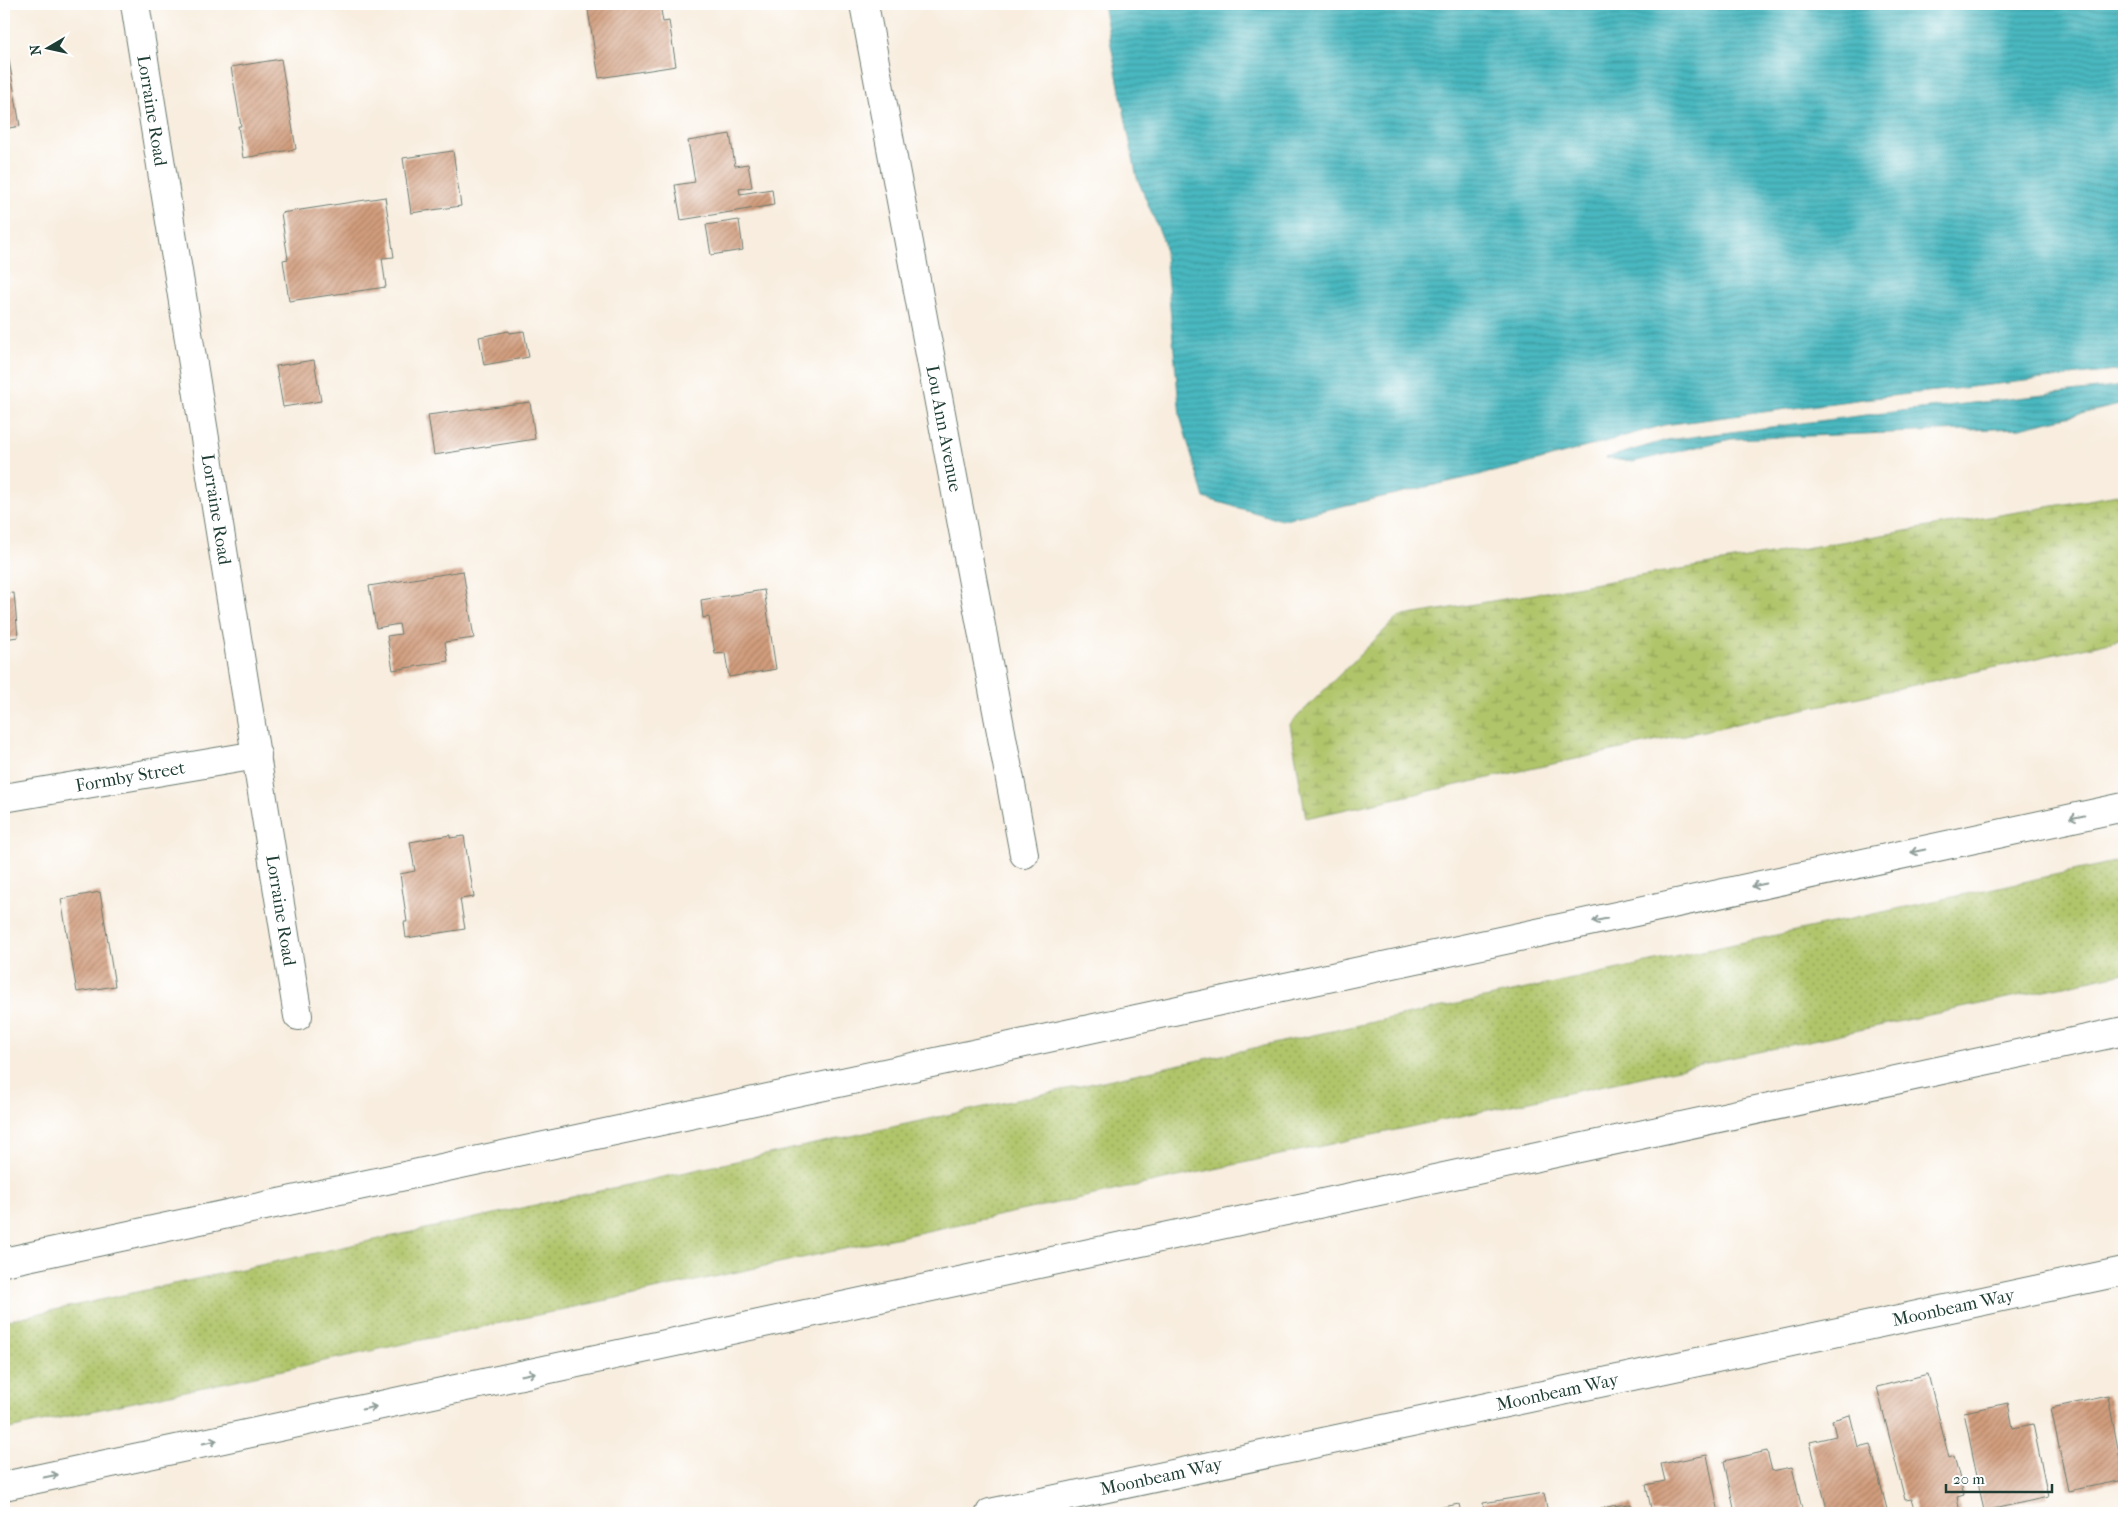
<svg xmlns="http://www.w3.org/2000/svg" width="2128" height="1517" font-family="'IM FELL French Canon',serif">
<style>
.green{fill:url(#green-dots);stroke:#68814f}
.wetland{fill:url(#wetland-marsh);stroke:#68814f}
.water{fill:url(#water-rules);stroke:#347a7a}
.building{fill:url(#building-hatch)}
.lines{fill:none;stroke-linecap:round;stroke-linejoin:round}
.minor-casing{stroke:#6b7b70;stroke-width:30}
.motorway-casing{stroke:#6b7b70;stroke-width:30}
.minor{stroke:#fff;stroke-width:28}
.motorway{stroke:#fff;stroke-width:28}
.oneway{stroke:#8f9e9a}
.labels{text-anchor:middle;stroke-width:5;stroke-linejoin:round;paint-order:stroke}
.street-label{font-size:18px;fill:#1f3d34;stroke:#fff}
</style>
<defs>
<pattern id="green-dots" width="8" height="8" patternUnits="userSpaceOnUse" patternTransform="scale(1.25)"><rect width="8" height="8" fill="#b0c56a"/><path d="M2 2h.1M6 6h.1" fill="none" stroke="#8fa158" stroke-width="1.8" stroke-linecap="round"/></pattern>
<pattern id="wetland-marsh" width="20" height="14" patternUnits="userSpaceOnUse" patternTransform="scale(1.25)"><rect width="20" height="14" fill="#b0c56a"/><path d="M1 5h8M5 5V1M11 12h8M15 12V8" fill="none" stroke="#8fa158"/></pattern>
<pattern id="water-rules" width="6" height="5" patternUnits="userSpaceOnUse" patternTransform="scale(1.25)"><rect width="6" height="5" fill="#49b8c0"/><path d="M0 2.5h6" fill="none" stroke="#3c979d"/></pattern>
<pattern id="building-hatch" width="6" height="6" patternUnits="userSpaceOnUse" patternTransform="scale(1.25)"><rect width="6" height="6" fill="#d29d7d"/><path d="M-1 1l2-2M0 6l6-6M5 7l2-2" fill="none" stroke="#aa8167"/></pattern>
</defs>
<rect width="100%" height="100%" fill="#fff"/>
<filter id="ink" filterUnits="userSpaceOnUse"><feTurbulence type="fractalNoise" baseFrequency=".02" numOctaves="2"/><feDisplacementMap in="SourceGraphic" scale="10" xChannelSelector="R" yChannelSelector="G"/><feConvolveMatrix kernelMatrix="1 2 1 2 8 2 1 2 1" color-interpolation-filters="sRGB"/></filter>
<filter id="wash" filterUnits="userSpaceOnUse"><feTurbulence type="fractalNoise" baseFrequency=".0096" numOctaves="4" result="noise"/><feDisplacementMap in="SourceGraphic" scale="20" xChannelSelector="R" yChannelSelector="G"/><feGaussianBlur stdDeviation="1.12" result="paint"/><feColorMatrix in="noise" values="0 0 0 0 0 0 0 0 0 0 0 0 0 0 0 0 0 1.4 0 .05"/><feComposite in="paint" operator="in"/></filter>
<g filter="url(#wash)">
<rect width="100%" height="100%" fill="#f8edde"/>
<path class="green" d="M2124,860V973L4,1430V1321L1387,1019Z"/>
<path class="wetland" d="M2124,494V639L1306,818L1290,724L1398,617Z"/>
<path class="water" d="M1103,4H2124V370L1864,399L1664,425L1523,465L1281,520L1204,498L1180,416L1164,242L1137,178Z
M2124,386V404L2020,428L1731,439L1633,462L1606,458L1667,440L1866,415Z"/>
<g id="blocks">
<path class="building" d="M587,4H660L663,22L669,21L676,66L599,78Z
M4,30L20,126L4,129Z
M281,59L296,149L243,158L238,126H241L231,67Z
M730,134L735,166L748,164L752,187L739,189L740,194L772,189L774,205L681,220L675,185L695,182L688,141Z
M453,151L461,206L411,213L403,158Z
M385,197L394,257L382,258L386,287L289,301L283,260L288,259L281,213Z
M739,220L743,250L711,255L706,225Z
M509,331L510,333L524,331L529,357L484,365L479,337Z
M314,360L321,401L283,407L276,366Z
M530,402L535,439L434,455L428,415Z
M463,571L474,638L445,642L448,661L393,670L387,636L401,634L399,624L376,628L369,586Z
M764,590L776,669L729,677L725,653L715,654L709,617L703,618L701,600Z
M14,593L18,637L4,639V594Z
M450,835V838L464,836L474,897L460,899L465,929L406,938L404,922H407L400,874L415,871L410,842Z
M100,892L115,986L77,992L61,899Z
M1928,1374L1949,1458L1954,1456L1964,1495L1957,1497L1960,1513H1916L1912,1499L1905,1500L1877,1387Z
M2108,1396L2124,1480L2068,1491L2051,1408Z
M2008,1403L2013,1428L2033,1424L2048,1497L1984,1511L1964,1412Z
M1850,1415L1858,1447L1870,1444L1888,1513H1828L1810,1442L1836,1436L1832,1420Z
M1767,1451L1772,1471L1792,1467L1803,1513H1735L1724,1461Z
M1707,1455L1719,1513H1652L1646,1485L1665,1481L1661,1464Z
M1544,1493L1548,1513H1484L1483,1503Z
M1459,1504L1461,1513H1416V1512Z
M1631,1504L1633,1513H1581L1612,1506Z"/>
</g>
</g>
<g filter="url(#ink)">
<use href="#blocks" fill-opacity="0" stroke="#6b7b70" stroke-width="1"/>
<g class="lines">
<g class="minor-casing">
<g id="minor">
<path id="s1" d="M135,4L298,1016"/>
<path id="s2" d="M864,4L1024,854"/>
<path id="s3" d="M4,798L257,755"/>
<path id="s4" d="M990,1513L2124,1271"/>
</g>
</g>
<g class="motorway-casing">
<path id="motorway" d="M4,1262L2124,807
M4,1486L2124,1031"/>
</g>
<use href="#minor" class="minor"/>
<use href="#motorway" class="motorway"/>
</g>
<defs><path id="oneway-shaft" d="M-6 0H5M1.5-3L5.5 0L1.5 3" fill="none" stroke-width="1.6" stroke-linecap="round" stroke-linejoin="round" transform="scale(1.25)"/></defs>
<g class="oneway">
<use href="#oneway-shaft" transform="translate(2077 817) rotate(168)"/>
<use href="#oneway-shaft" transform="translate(1918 851) rotate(168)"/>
<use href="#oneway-shaft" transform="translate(1759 885) rotate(168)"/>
<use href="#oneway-shaft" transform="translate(1600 920) rotate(168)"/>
<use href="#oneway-shaft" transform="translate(528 1374) rotate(-12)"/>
<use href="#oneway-shaft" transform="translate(369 1408) rotate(-12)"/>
<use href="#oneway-shaft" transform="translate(210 1442) rotate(-12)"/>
<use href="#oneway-shaft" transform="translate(51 1476) rotate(-12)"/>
</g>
</g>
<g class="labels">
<g class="street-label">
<text dy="6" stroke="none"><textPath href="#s1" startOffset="108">Lorraine Road</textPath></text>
<text dy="6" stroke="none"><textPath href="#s2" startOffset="432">Lou Ann Avenue</textPath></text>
<text dy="6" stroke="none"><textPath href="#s1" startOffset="512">Lorraine Road</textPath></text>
<text dy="6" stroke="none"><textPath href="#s3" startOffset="128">Formby Street</textPath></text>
<text dy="6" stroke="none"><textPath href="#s1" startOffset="918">Lorraine Road</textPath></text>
<text dy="6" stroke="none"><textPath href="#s4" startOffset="985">Moonbeam Way</textPath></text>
<text dy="6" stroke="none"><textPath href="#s4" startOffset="580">Moonbeam Way</textPath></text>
<text dy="6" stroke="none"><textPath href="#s4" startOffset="175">Moonbeam Way</textPath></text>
</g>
</g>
<rect width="2128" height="1517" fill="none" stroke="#fff" stroke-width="20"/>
<g transform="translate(48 48) rotate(261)" stroke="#ffffff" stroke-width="4" paint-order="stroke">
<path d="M0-4L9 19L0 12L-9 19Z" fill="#1f3d34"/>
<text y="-8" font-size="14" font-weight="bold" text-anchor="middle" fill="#1f3d34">N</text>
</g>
<path d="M1946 1484v8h106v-8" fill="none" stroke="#1f3d34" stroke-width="2.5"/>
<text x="1953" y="1484" font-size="15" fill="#1f3d34" stroke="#ffffff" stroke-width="4" paint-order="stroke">20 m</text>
</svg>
